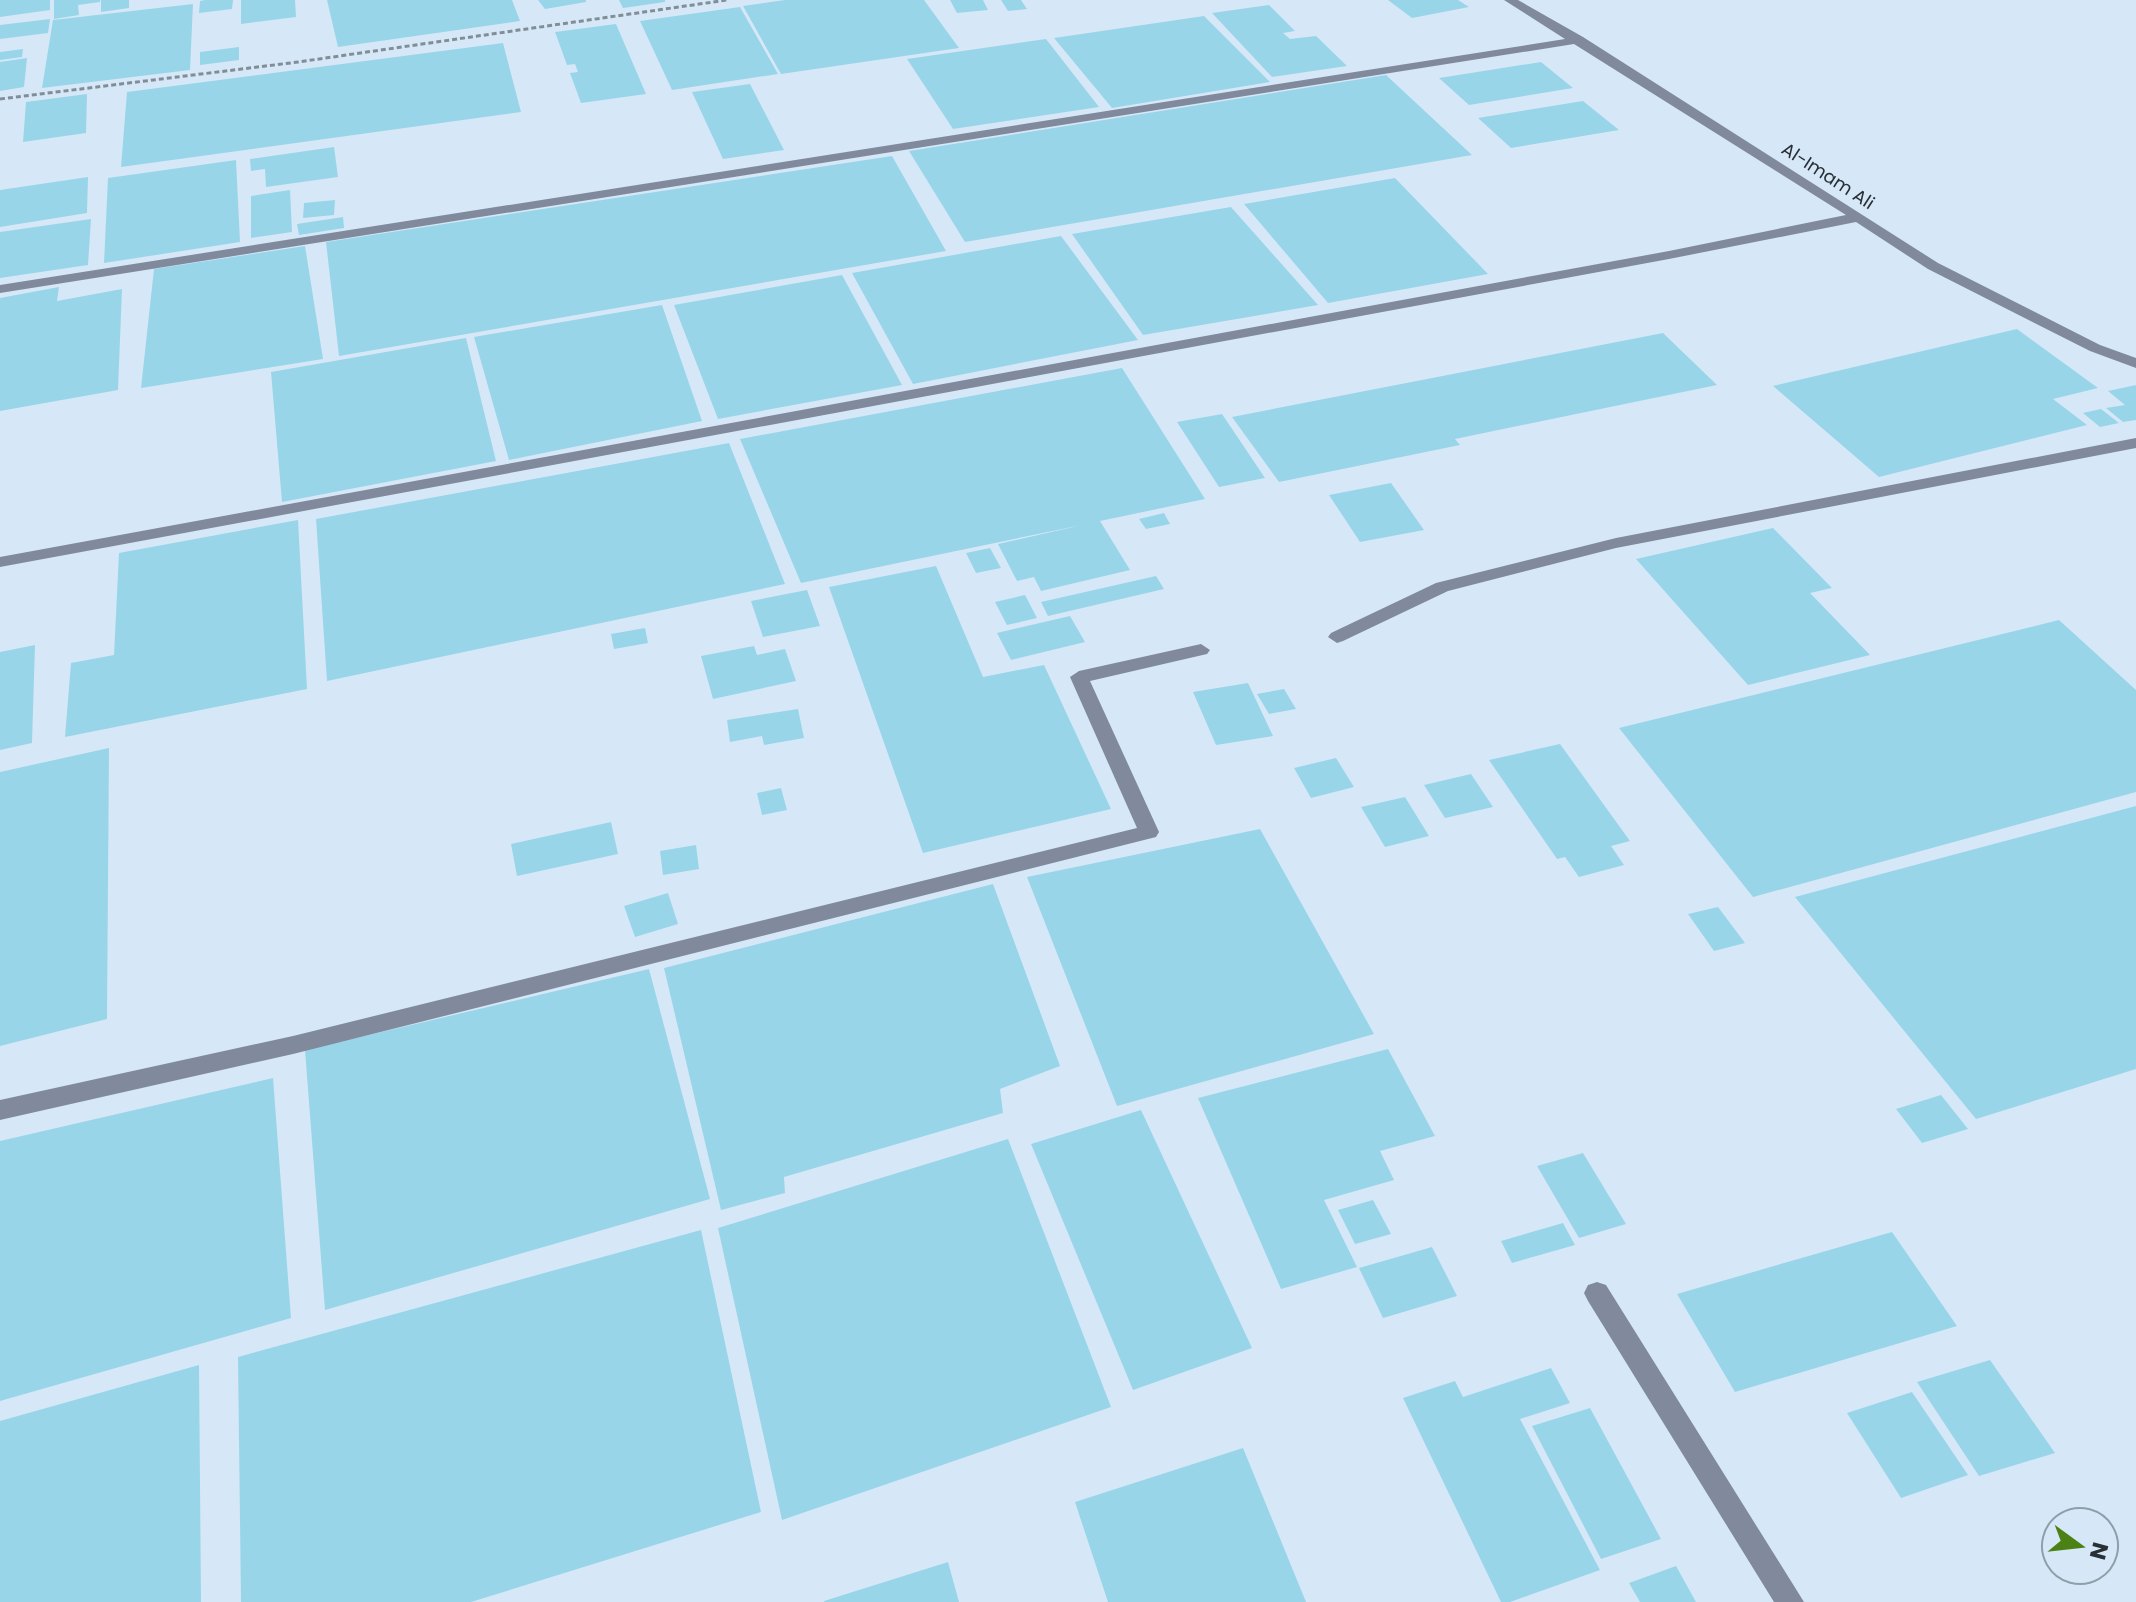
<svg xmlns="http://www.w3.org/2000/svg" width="2136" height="1602" font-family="Poppins,sans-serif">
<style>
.building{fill:#99d5e9}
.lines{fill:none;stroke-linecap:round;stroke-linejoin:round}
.path{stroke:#818e98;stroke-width:3;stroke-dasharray:5 3;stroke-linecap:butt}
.minor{fill:#818a9d;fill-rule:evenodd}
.labels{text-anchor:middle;stroke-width:7;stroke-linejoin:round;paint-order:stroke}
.far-street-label{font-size:18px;fill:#282f35;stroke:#d6e8f7}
</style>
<rect width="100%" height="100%" fill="#d6e8f7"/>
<path class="building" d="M0,0H50V10L0,17Z
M54,0H100V2L78,5L79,15L54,19Z
M101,0H129V8L101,12Z
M205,0H233L232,9L199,13L200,1Z
M241,0H295L296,17L241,24Z
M327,0H512L520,21L338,47Z
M538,0H586V2L545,9Z
M619,0H665V2L623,8Z
M785,0H924L959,48L781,74L743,6Z
M950,0H983L988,10L957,13Z
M1001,0H1021L1027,9L1008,11Z
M1388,0H1458L1469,7L1412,18Z
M193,4L190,70L42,88L53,20Z
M1269,5L1295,31L1283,33L1290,39L1316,36L1347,66L1272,77L1212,13Z
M740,7L778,74L672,90L640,21Z
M1204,16L1270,82L1112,108L1054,38Z
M50,19L48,33L0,39V25Z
M616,24L646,94L581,103L570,73L578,72L575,64L567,65L555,32Z
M1046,39L1099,107L953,129L907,59Z
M503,43L521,112L121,167L127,92Z
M239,47V60L200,65V52Z
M23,49L22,57L0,60V52Z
M27,58L24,87L0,91V62Z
M1541,62L1573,88L1469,105L1439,78Z
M1386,75L1472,155L965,242L909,151Z
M750,84L784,150L723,159L692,92Z
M87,94L86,133L23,142L26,102Z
M1583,101L1619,130L1511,148L1478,118Z
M334,147L338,177L266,187L265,169L251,171L250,159Z
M892,156L946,251L339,356L326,242Z
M236,160L240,242L104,263L108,178Z
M88,177L87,213L0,227V190Z
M1395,178L1488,274L1328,303L1244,204Z
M290,190L292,232L251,238V196Z
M335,200L334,215L303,218L304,203Z
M1231,207L1318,305L1143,335L1072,234Z
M343,217L344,228L299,235L297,224Z
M91,219L88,265L0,278V232Z
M1061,236L1138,340L913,384L852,273Z
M305,246L323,359L141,388L154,269Z
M842,275L902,385L718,419L674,305Z
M59,287L57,301L122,289L118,390L0,411V298Z
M662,305L702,421L509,460L474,337Z
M2017,329L2098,388L2053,399L2087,425L1879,477L1773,386Z
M1663,333L1717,385L1455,439L1460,445L1279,482L1232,417Z
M466,338L496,461L282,502L271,372Z
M1122,368L1205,499L1100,521L1130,570L1041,591L1034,577L1017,581L998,544L1082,525L801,583L740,439Z
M2136,385V420L2123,422L2106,408L2125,405L2108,391Z
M2101,409L2119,423L2100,427L2083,413Z
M1222,414L1265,478L1219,487L1177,422Z
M729,443L785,584L327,681L316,519Z
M1391,483L1424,530L1360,542L1329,495Z
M1164,513L1170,524L1146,529L1139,519Z
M298,520L307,689L65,737L71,663L114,655L119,553Z
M1773,528L1832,588L1810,593L1870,655L1748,685L1636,559Z
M990,548L1001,568L976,573L966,553Z
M936,566L983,677L1044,665L1111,809L923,853L829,587Z
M1156,576L1164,589L1048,616L1041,602Z
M807,590L820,626L763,637L751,601Z
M1025,595L1037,618L1007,625L995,602Z
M1070,616L1085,642L1011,660L997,633Z
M2059,620L2136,690V792L1753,897L1619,728Z
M645,628L648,643L614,649L611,634Z
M35,645L32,743L0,750V652Z
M754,646L757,655L785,649L796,681L713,699L701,656Z
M1248,683L1273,736L1216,745L1193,692Z
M1284,689L1296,709L1269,714L1257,694Z
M798,709L804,738L764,745L762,736L730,742L727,720Z
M1560,744L1630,841L1611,846L1624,865L1579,877L1565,857L1557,859L1489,760Z
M109,748L107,1019L0,1046V772Z
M1336,758L1354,787L1311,798L1294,768Z
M1471,774L1493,807L1445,818L1424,785Z
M781,788L787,810L762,815L757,793Z
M1405,797L1429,836L1385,847L1361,807Z
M2136,806V1069L1976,1119L1795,897Z
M611,822L618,854L517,876L511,844Z
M1260,829L1374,1034L1117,1106L1027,877Z
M696,845L699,869L663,875L660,851Z
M993,884L1060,1066L1000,1089L1003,1113L784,1177L785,1193L721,1210L664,968Z
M668,893L678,924L635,937L624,906Z
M1718,907L1745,943L1714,951L1688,914Z
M649,969L710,1199L325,1310L305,1050Z
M1388,1049L1435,1136L1380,1151L1394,1180L1324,1200L1357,1267L1281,1289L1198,1098Z
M273,1078L291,1318L0,1401V1141Z
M1941,1095L1968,1129L1922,1143L1896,1109Z
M1141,1110L1252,1348L1133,1390L1031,1144Z
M1008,1139L1111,1407L782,1520L718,1228Z
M1583,1153L1626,1224L1579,1238L1537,1166Z
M1373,1200L1391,1234L1355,1244L1338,1210Z
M1563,1223L1575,1245L1512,1263L1501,1241Z
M701,1230L761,1512L471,1602H241L238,1357Z
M1892,1232L1957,1326L1735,1392L1677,1294Z
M1432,1247L1457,1296L1383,1318L1359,1268Z
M1990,1360L2055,1453L1979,1476L1917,1382Z
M199,1365L201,1602H0V1421Z
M1551,1368L1570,1403L1520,1419L1600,1570L1510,1602H1501L1403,1398L1455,1381L1463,1397Z
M1912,1392L1968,1475L1901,1498L1847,1413Z
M1590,1408L1661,1539L1601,1559L1532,1426Z
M1243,1448L1306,1602H1108L1075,1502Z
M948,1562L959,1602H824V1601Z
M1676,1566L1696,1602H1640L1629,1583Z"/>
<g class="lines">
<path class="path" d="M0,99L298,62L727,0"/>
<path class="minor" d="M1504,0H1518L1583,37L1938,263L2100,345L2136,358V368L2090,351L1928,269L1856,222L1669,259L0,567V557L1669,251L1846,215L1574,44L0,293V285L1565,39Z
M2136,438V448L1616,548L1448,591L1343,641L1337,643L1328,637L1331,633L1436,583L1616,538Z
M1201,644L1210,650L1207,654L1090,681L1159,832L1156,837L293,1054L0,1120V1100L293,1036L1137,828L1070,677L1079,671Z
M1597,1282L1606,1285L1804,1602H1774L1588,1301L1584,1293L1588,1285Z"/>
</g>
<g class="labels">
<g class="far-street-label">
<text transform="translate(1828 176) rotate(33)" y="6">Al-Imam Ali</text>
</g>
</g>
<g transform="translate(2080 1546) rotate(105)"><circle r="38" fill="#d6e8f7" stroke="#909ea9" stroke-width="2"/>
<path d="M0-6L14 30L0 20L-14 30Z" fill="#4c8116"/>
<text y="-12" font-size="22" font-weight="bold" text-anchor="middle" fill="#282f35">N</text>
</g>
</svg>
